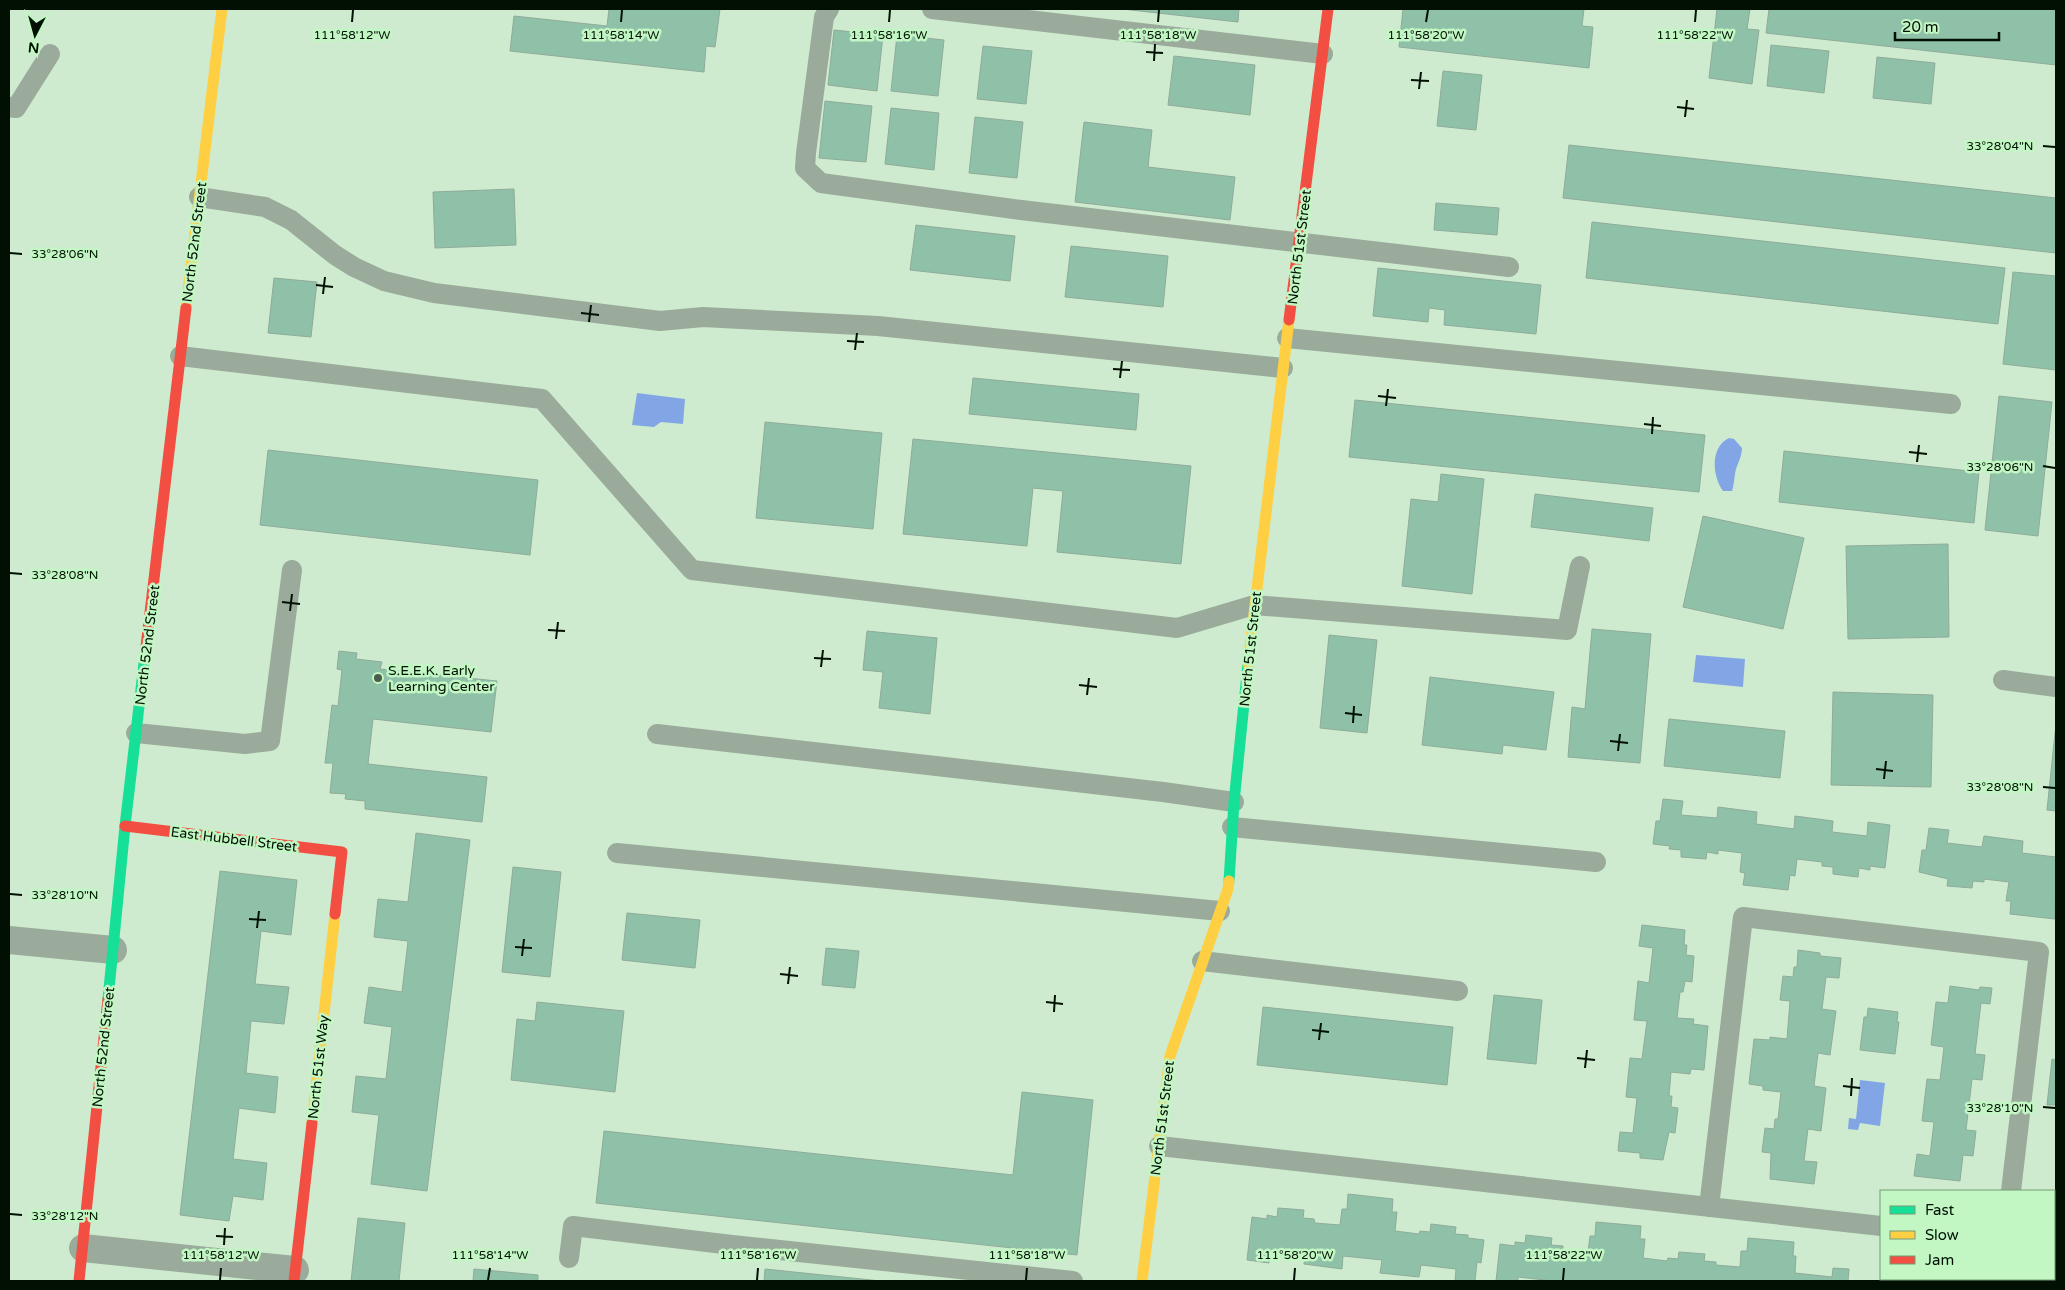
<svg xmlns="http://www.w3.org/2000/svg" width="2065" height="1290" font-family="'Varela Round',sans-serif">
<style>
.water{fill:#82a6e5}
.building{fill:#8fc1a9;stroke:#8fab99}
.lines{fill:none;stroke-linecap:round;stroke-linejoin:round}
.lane{stroke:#9aab9b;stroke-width:20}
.street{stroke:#9aab9b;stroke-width:28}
.fast{stroke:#16e098;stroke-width:11}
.slow{stroke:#ffcf43;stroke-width:11}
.jam{stroke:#f24e42;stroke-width:11}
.ticks{fill:none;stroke:#011002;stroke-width:2}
.poi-dot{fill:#495d4a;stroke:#c2f7c4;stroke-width:2}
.labels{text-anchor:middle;stroke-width:5;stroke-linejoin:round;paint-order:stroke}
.street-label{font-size:14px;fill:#011002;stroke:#c2f7c4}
.poi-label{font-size:14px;fill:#011002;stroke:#c2f7c4;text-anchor:start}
.ticks-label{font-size:12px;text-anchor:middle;fill:#011002;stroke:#c2f7c4;stroke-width:5;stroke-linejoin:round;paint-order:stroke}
</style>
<rect width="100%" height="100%" fill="#ceebcf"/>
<path class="water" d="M637,393L685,399L683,424L661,422L654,427L632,425Z
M1729,438L1734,439L1742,448C1742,458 1736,465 1735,474C1734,481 1734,484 1732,491H1723C1712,476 1710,447 1729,438Z
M1696,655L1745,659L1743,687L1693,682Z
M1860,1080L1885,1083L1880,1126L1860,1123L1858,1130L1848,1129L1849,1118L1856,1119Z"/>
<path class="building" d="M609,9H720L715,47L706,46L704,72L510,51L514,16L607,26Z
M1122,9H1239L1238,22Z
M1403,9H1584L1582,26L1593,27L1589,68L1399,47Z
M1717,9H1750L1747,29L1759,30L1752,84L1709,78Z
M1769,9H2056V65L1766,33Z
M834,30L883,35L877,91L828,85Z
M897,35L944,40L938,96L891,91Z
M1771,45L1829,51L1824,93L1767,86Z
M983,46L1032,51L1026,104L977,99Z
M1174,56L1255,65L1250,115L1168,105Z
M1877,57L1935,63L1931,104L1873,98Z
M1443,71L1482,75L1476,130L1437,126Z
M825,101L872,106L866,162L819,158Z
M891,108L939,113L934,170L885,164Z
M975,117L1023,122L1017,178L969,173Z
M1084,122L1152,130L1148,167L1235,177L1230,220L1075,202Z
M1569,145L2056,198V253L1563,198Z
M514,189L516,245L435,248L433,192Z
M1436,203L1499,208L1497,235L1434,230Z
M1592,222L2005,268L1998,324L1586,278Z
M916,225L1015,236L1010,281L910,270Z
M1071,246L1168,256L1163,307L1065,297Z
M1378,268L1541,285L1536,334L1444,325L1445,310L1429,308L1428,322L1373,316Z
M2013,272L2056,276V370L2003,364Z
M274,278L317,282L311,337L268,333Z
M973,378L1139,394L1136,430L969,414Z
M1999,396L2052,402L2038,536L1985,530Z
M1355,400L1705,435L1699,492L1349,457Z
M765,422L882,433L873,529L756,518Z
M913,439L1191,466L1181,564L1057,552L1063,491L1033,488L1027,546L903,534Z
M268,450L538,480L530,555L260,525Z
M1784,451L1979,472L1974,523L1779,502Z
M1441,474L1484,479L1472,594L1402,586L1411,499L1438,502Z
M1535,494L1653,508L1649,541L1531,527Z
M1703,516L1804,538L1783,629L1683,607Z
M1948,544L1949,637L1848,639L1846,546Z
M1592,629L1651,634L1640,763L1568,757L1572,707L1585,709Z
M867,631L937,638L930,714L879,708L883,672L863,670Z
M1329,635L1377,640L1367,733L1320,728Z
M339,651L357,653L356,659L382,662L380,669L497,681L491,732L373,719L368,764L487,777L482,822L365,809V801L345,799L346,794L330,793L333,763H325L332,705L338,706L342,670L337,669Z
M1430,677L1554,692L1546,750L1503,745L1502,754L1422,745Z
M1833,692L1933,695L1931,787L1831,785Z
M1669,719L1785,731L1780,778L1664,766Z
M2056,724V811L2047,810Z
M1663,799L1683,801L1681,815L1717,818L1718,807L1757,812L1756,824L1794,829L1795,816L1833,821L1832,832L1867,836L1868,822L1890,825L1885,868L1870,866V870L1859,868L1858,877L1833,874V867L1822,866V862L1797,859L1795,876L1790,875L1788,890L1743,885L1745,873L1740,872L1742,853L1718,850V854L1707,852L1706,859L1681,857V850L1669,849L1670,846L1653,844L1656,821H1660Z
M1929,828L1949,830L1947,843L1982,847L1984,836L2023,841L2022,853L2056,857L2055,919L2010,914L2011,901H2006L2009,882L1984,879V882L1973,881L1972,888L1947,886L1948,879L1919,872L1922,850H1926Z
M416,833L470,840L427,1191L371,1184L379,1115L352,1112L356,1076L386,1079L392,1027L364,1023L369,987L402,992L408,941L374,937L378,899L408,902Z
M513,867L561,872L550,977L502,972Z
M220,871L297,880L291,935L261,931L255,984L289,987L284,1024L251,1021L246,1073L278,1077L275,1113L239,1108L233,1159L267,1163L263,1200L233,1196L229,1221L180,1215Z
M627,913L700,920L695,968L622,960Z
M1642,925L1685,930L1684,945H1687L1686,955L1694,956L1692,982L1685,981L1683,992H1680L1677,1018L1694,1019L1693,1024L1708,1026L1704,1070L1691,1069L1690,1074L1671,1072L1669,1096H1672L1671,1107L1678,1108L1675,1133L1669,1132L1663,1160L1640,1158V1153L1618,1151L1620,1132L1633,1133L1637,1098L1626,1097L1630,1058L1642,1059L1647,1021L1634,1020L1638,981L1649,983L1653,948L1639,946Z
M826,948L859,951L855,988L822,985Z
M1798,950L1820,953V956L1841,958L1839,978L1826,977L1822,1009L1836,1011L1830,1055L1818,1053L1814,1086L1826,1088L1821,1131L1808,1129L1804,1161L1817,1162L1814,1184L1770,1179L1771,1153L1762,1152L1765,1128L1774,1129L1775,1119H1778L1781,1092L1763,1090V1086L1749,1084L1754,1039L1770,1040V1037L1787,1039L1790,1001L1780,1000L1783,976L1793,977L1794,967H1797Z
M1950,986L1979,990L1980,987L1992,988L1990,1004L1981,1003L1975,1054L1985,1055L1982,1080L1972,1079L1966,1130L1976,1131L1973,1156L1963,1155L1960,1181L1914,1176L1917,1154L1930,1156L1934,1122L1922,1121L1927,1079L1940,1080L1944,1047L1931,1045L1936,1002L1948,1003Z
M1494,995L1542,1000L1536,1064L1487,1059Z
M537,1002L624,1011L615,1092L511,1080L517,1019L535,1021Z
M1263,1007L1453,1027L1447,1085L1257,1065Z
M1868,1008L1898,1012L1897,1022H1899L1895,1054L1860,1050L1864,1017H1867Z
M2052,1059L2056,1060V1105H2047Z
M1022,1092L1093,1100L1077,1255L596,1203L604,1131L1013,1175Z
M1348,1194L1393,1199L1392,1212H1397L1395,1231L1419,1234L1420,1231L1430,1232L1431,1224L1456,1227L1455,1234L1468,1235V1238L1484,1240L1481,1263L1477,1262L1475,1281H1455L1456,1269L1421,1265L1419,1277L1380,1273L1382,1260L1343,1256L1342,1269L1304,1264L1305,1253L1270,1250L1269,1263L1247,1260L1252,1217L1267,1219V1215L1277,1217L1278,1208L1304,1210L1303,1218L1314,1219L1315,1223L1340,1225L1342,1209H1347Z
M358,1218L405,1223L399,1281H351Z
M1596,1222L1641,1226L1640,1239H1645L1643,1258L1667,1261L1668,1258L1678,1259L1679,1252L1705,1254L1704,1261L1716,1262V1265L1740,1267L1741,1251H1747L1748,1238L1794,1242L1793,1256H1796L1795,1273L1832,1277L1833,1268L1849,1269L1848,1281H1553L1518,1277V1281H1496L1500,1244L1515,1246V1242L1525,1243L1526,1235L1552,1238L1551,1245L1563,1246V1250L1588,1252L1590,1236H1595Z
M474,1269L538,1275V1281H473Z
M765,1269L881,1281H764Z"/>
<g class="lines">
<path class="lane" d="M829,9L824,17L806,153L805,168L821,183L1021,210L1509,267
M932,9L1323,54
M9,107L16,108L50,54
M199,197L265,207L291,220L335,255L354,267L384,281L434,293L660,321L703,317L878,326L1283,368
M1287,338L1951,404
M180,356L542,399L692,570L1177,628L1254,605L1567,630L1580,566
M2003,680L2056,687
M136,733L245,744L270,741L292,570
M657,734L1163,792L1234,802
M1232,827L1596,862
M617,853L1220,911
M1202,961L1458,991
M1159,1146L1881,1226
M1709,1207L1743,917L2039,952L2011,1191
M2054,1246H2056
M569,1258L573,1226L732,1245L1073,1281"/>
<path class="street" d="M9,940L113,950
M83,1248L295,1270"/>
<path class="fast" d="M1229,881L1234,802L1248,664
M108,999L125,826L145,655"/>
<path class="slow" d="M186,308L222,9
M1248,664L1289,320
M312,1123L335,914
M1142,1281L1170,1056L1228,889L1229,881"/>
<path class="jam" d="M1289,320L1328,9
M145,655L186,308
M125,826L342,852L335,914
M79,1281L108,999
M294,1281L312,1123"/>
</g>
<path class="ticks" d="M352,22L353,10M621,22L622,10M889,22L890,10M1158,22L1159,10M1426,22L1428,10M1695,22L1696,10M1146,52L1163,53M1154,61L1155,44M1411,80L1429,81M1419,89L1421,72M1677,107L1694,109M1685,117L1687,100M2043,146L2055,147M10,253L22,254M316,285L333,287M323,294L325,277M581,313L599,315M589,322L591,305M847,341L864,342M855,350L857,333M1113,369L1130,370M1120,378L1122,361M1378,396L1396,398M1386,406L1388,389M1644,424L1661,426M1652,434L1653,417M1909,452L1927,454M1917,462L1919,445M2043,466L2055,468M10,573L22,574M282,602L300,604M290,611L292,594M548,630L565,631M556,639L558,622M814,658L831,659M821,667L823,650M1079,685L1097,687M1087,695L1089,678M1345,713L1362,715M1353,723L1354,706M1610,741L1628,743M1618,751L1620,734M1876,769L1893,771M1884,779L1886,761M2043,787L2055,788M10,894L22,895M249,919L266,920M257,928L259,911M515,947L532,948M522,956L524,939M780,974L798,976M788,984L790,967M1046,1002L1063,1004M1054,1012L1055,995M1312,1030L1329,1032M1319,1040L1321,1023M1577,1058L1595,1060M1585,1068L1587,1050M1843,1086L1860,1088M1851,1096L1852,1078M2043,1107L2055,1108M10,1214L22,1215M216,1236L233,1237M224,1245L225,1228M220,1280L221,1268M488,1280L490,1268M757,1280L758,1268M1026,1280L1027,1268M1294,1280L1295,1268M1563,1280L1564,1268"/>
<circle class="poi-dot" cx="378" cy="678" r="5"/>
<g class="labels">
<g class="street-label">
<text transform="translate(194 242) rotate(-83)" y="5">North 52nd Street</text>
<text transform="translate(1299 247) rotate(-83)" y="5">North 51st Street</text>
<text transform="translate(147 645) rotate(-83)" y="5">North 52nd Street</text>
<text transform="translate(1250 649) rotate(-84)" y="5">North 51st Street</text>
<text transform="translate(234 839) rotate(7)" y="5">East Hubbell Street</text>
<text transform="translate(103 1047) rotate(-84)" y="5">North 52nd Street</text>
<text transform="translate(318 1067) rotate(-84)" y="5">North 51st Way</text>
<text transform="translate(1162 1118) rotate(-83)" y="5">North 51st Street</text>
</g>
<g class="poi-label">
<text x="388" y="675">S.E.E.K. Early<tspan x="388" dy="16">Learning Center</tspan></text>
</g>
</g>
<g class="ticks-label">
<text x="352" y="39">111°58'12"W</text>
<text x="621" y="39">111°58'14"W</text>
<text x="889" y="39">111°58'16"W</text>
<text x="1158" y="39">111°58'18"W</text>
<text x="1426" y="39">111°58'20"W</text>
<text x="1695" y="39">111°58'22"W</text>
<text x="2000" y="150">33°28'04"N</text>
<text x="65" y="258">33°28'06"N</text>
<text x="2000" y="471">33°28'06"N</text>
<text x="65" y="579">33°28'08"N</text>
<text x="2000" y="791">33°28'08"N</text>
<text x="65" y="899">33°28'10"N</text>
<text x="2000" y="1112">33°28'10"N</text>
<text x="65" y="1220">33°28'12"N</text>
<text x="221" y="1259">111°58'12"W</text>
<text x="490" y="1259">111°58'14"W</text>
<text x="758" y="1259">111°58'16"W</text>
<text x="1027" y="1259">111°58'18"W</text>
<text x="1295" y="1259">111°58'20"W</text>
<text x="1564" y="1259">111°58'22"W</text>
</g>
<rect width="2065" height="1290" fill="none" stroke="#011002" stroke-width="20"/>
<rect x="1880" y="1190" width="175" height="90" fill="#c2f7c4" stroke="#759b76"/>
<rect x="1890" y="1206" width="25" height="8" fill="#16e098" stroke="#759b76"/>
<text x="1925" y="1215" font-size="15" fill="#011002">Fast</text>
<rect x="1890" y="1231" width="25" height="8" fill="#ffcf43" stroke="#759b76"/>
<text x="1925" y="1240" font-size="15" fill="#011002">Slow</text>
<rect x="1890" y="1256" width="25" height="8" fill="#f24e42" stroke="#759b76"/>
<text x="1925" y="1265" font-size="15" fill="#011002">Jam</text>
<g transform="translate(35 35) rotate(186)" stroke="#c2f7c4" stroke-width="4" paint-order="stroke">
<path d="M0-4L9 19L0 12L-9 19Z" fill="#011002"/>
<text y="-8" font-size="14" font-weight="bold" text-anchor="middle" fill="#011002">N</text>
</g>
<path d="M1895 32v8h104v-8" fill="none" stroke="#011002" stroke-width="2.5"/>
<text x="1902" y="32" font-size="15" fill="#011002" stroke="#c2f7c4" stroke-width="4" paint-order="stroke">20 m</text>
</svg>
